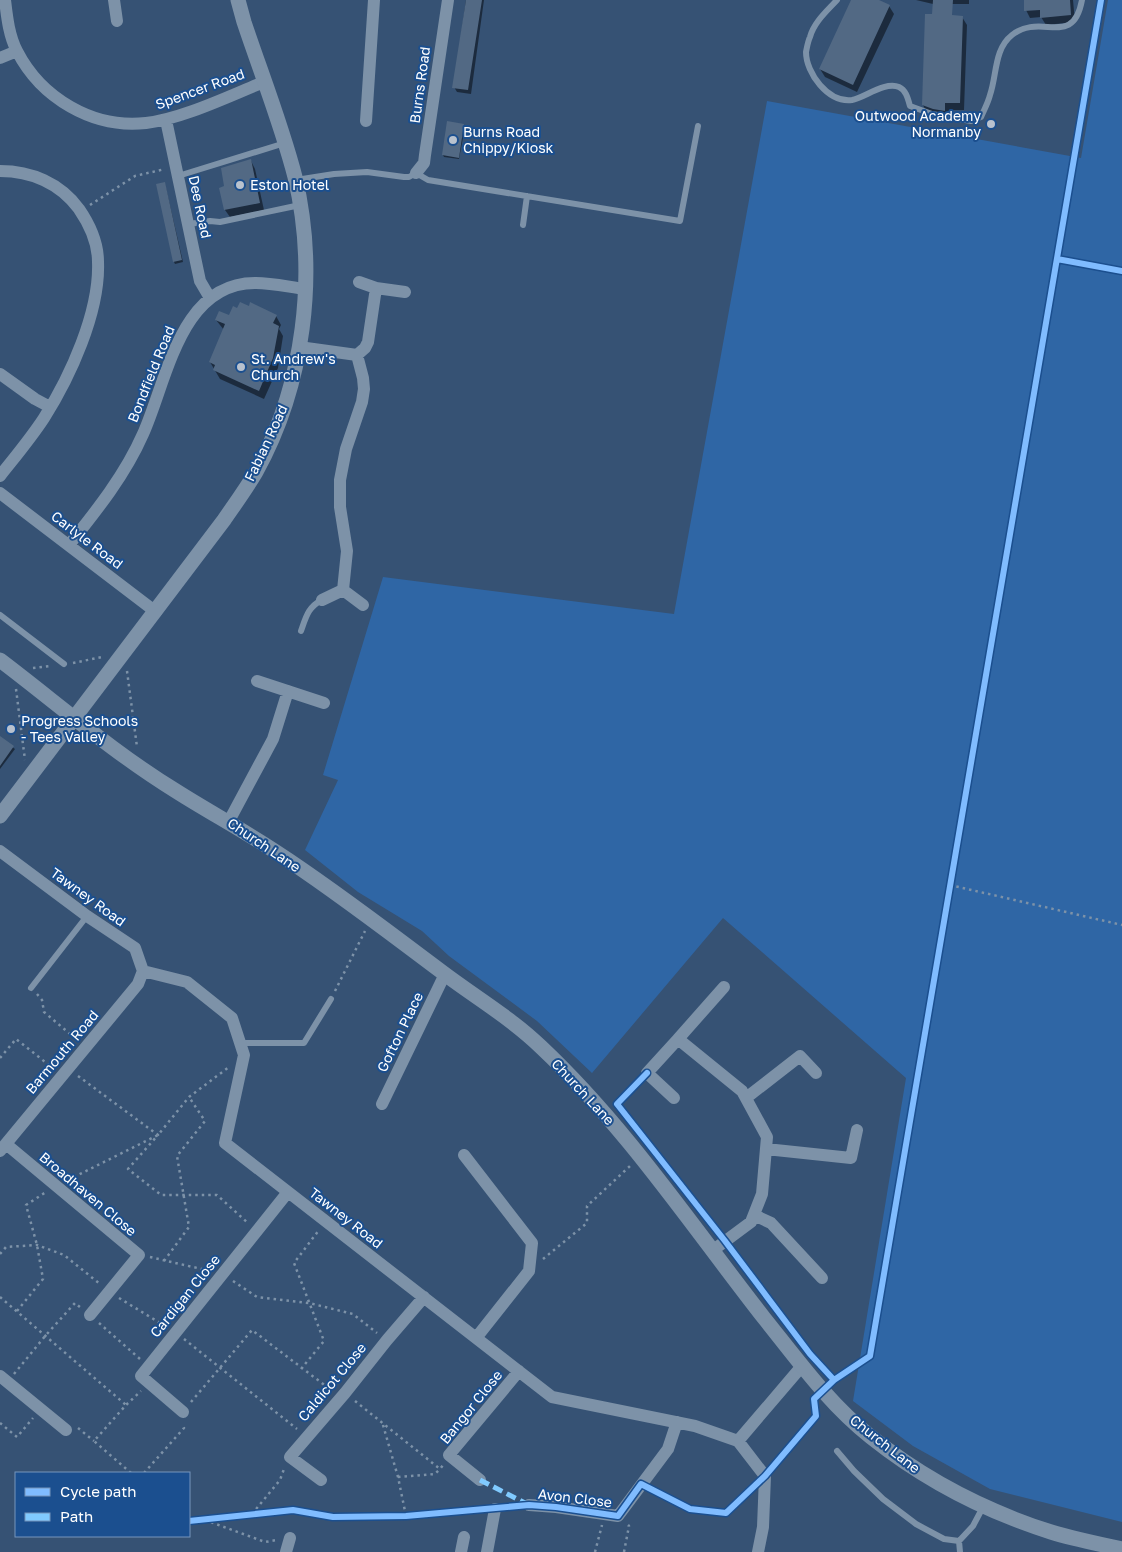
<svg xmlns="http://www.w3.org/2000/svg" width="1122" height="1552" font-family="'Golos Text',sans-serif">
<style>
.green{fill:#2f66a5}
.shadow{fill:#0007}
.building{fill:#526984}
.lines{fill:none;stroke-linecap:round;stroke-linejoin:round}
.path{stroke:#7d92a8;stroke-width:2.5;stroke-dasharray:2.5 4;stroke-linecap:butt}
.service{stroke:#7d92a8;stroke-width:6}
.minor{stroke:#7d92a8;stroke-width:12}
.tertiary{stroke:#7d92a8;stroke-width:15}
.quiet{stroke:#80caff;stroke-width:5;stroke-dasharray:10 5;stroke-linecap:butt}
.cycleway-casing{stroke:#1b4f8f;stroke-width:9}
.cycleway{stroke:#80bcff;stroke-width:6}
.poi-dot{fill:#b9c2ce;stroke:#1b4f8f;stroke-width:2}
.labels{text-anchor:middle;stroke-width:4;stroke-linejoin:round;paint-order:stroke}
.street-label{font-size:14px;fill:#fff;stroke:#1b4f8f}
.poi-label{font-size:14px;fill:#fff;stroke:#1b4f8f;text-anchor:start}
</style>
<rect width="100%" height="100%" fill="#365274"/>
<path class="green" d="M1108,0H1122V1522L990,1489L913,1446L853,1401L906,1078L723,918L592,1073L537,1021L449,956L422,931L358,892L305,850L338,780L323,775L383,577L674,614L767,101L1081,158Z"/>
<path class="shadow" d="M466,0H484L471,94L457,92L454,87Z
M852,0H876L889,6L894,14L857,92L825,77L820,69Z
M916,0H969V4H933Z
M1025,0H1073L1075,22L1046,25L1041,17L1030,18L1026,10Z
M962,17L967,25L964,110H949V118L927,113L923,105Z
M464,125L465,127L459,159L444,157L443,155Z
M251,161L255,169L264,210L230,217L225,210L226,187Z
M165,184L183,262L175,264L174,262Z
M276,316L281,325L279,329L283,336L278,368L264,399L220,379L210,362L224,330L216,320L230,317Z
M0,738L15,749L0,769Z"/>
<path class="building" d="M466,0H482L468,90L452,88Z
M851,0H879L890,5L853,85L819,69Z
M933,0H953L952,15L963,16L960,103H945V111L933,109L922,105L925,14H932Z
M1024,0H1070L1071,15L1040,18V10L1024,11Z
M447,121L464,124L459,158L442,155Z
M251,159L260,203L224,210L219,188L224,186L221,168Z
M165,182L182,260L173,262L156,184Z
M240,302L249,306L250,302L277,315L273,323L279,326L273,358L259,391L213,370L215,365L209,362L225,324L215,320L219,311L229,315L233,306L237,308Z
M0,736L14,746L0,766Z"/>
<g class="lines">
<path class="path" d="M90,205L135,176L165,169
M73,663L102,657
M33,668L50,666
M127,671L137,747
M16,689L25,760
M950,885L1122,925
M335,991L365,931
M37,994L42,1000L44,1012L76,1039
M0,1058L16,1039L54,1069
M78,1076L158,1135L128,1169L161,1195H217L249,1224
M68,1180L158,1135L189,1097L229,1067
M0,1254L6,1247L37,1245L64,1255L100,1284
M150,1257L210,1271
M543,1259L587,1223V1206L630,1166
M164,1261L189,1227L177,1156L205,1121L189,1097
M233,1281L257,1297L309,1303L353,1314L377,1333
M0,1297L126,1405
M119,1298L165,1326
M17,1311L43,1279L37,1245L26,1205L46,1192
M99,1323L140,1359
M184,1339L297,1429
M301,1369L324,1341L294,1263L319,1230
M14,1374L46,1335L75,1303L81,1308
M355,1401L440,1469L443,1465
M191,1402L252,1330L331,1390
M0,1423L17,1437L33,1418
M383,1425L398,1477L406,1516
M78,1428L94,1441
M131,1473L94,1441L126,1405L141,1391
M144,1473L184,1428L183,1425
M398,1477L435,1474L439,1470
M252,1514L280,1480L284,1469
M205,1520L265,1542L277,1540
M595,1552L602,1525
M624,1552L629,1526L628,1525"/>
<path class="service" d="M837,0C827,11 814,22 810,37C808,41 807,47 806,52C806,73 828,103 852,100C864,98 885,81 899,87C906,90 908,99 910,106L932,114L971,121L981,117C984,110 988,103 990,95C997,75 994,49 1012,35C1041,12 1073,49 1082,0
M178,176L285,143
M296,180L334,174L367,172L404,177H409L416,173L428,180L680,221L698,126
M189,224L210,221L220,222L300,205
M523,225L527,196
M0,615L64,664
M301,631C306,617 308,607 322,600
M31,988L87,916
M241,1043H304L331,999
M837,1451L854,1471L883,1499L916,1524L944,1539L959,1541L973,1526L983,1507
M641,1484L690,1509
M959,1541L960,1552"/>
<path class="minor" d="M5,0C7,17 9,36 17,51C41,98 93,129 146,123C182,119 229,96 264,82
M114,0L117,21
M0,58L17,51
M166,120L200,281L210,298
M366,121L374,0
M0,171C31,171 60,183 79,209C90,225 98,242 98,262C100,312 70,377 44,418C31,438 15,457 0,476
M416,173L424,163L425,155L448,0
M359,282L376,288
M299,347L357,355L365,348L368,342L376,288L405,292
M357,355L363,378L364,389L362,402L346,449L340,480V507L347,551L343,590L363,605
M0,374L35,399L50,407
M0,493L156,612
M69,545C97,510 125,475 143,434C167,381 180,282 256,283C272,283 289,287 305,289
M322,600L343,590
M257,681L324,703
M229,821L273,739L288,691
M0,851L87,916L135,948L143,971
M143,971L187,982L232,1018L244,1055L225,1143L552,1397L695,1426L738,1441L802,1366
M674,1098L647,1073L678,1039
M746,1098L800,1056L816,1073
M382,1104L445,974
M6,1144L139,1255L90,1315
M766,1149L851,1158L857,1130
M0,1151L138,984L143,971
M464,1155L532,1243L529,1271L476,1338
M754,1215L771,1223L822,1278
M712,1251L751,1222L762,1194L767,1137L742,1091L678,1039L724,987
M0,1376L66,1430
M183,1412L141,1376L288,1192
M738,1441L765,1476L763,1527L758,1552
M321,1480L290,1457L345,1393L387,1340L424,1297
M480,1480L449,1455L519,1371
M529,1505L556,1507L618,1516L668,1449L677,1422
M286,1552L290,1538
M461,1552L464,1537
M487,1552L495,1509"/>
<path class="tertiary" d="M0,660C58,704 114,753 176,791C209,812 243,830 276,852C333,889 387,931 442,972C475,997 511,1018 541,1047C626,1127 692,1226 764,1318C797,1359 829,1404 871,1437C925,1480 985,1511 1051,1532C1074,1539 1098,1544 1122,1549
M0,816L224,520C235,504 246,489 256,472C304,385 318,275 295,177C282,126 261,73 244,22L238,0"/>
<path class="quiet" d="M480,1480L527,1504"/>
<g class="cycleway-casing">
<path id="cycleway" d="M1057,259L1122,271
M647,1073L617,1104L725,1241L810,1354L834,1380
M189,1521L293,1510L333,1517L406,1516L529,1505L556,1507L618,1516L641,1484L690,1509L726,1513L765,1476L816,1416L814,1399L834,1380L870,1356L1101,0"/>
</g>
<use href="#cycleway" class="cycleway"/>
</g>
<g class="poi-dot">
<circle cx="991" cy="124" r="5"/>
<circle cx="453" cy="140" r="5"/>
<circle cx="240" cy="185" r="5"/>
<circle cx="241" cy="367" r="5"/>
<circle cx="11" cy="729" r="5"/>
</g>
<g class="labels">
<g class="street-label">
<text transform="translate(420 85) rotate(-82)" y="5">Burns Road</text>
<text transform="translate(200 89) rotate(-20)" y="5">Spencer Road</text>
<text transform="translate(200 207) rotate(78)" y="5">Dee Road</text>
<text transform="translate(151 374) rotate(-68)" y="5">Bondfield Road</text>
<text transform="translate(266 443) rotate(-65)" y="5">Fabian Road</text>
<text transform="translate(87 540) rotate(37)" y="5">Carlyle Road</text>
<text transform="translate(264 845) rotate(34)" y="5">Church Lane</text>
<text transform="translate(88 897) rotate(36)" y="5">Tawney Road</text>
<text transform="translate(400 1032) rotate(-64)" y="5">Gofton Place</text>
<text transform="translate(62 1052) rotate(-50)" y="5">Barmouth Road</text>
<text transform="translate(583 1092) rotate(47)" y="5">Church Lane</text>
<text transform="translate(88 1194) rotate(40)" y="5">Broadhaven Close</text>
<text transform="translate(346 1218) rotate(38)" y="5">Tawney Road</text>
<text transform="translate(185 1296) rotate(-51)" y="5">Cardigan Close</text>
<text transform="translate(332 1382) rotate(-50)" y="5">Caldicot Close</text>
<text transform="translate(471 1407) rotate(-51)" y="5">Bangor Close</text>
<text transform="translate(885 1444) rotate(38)" y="5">Church Lane</text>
<text transform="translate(575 1498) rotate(7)" y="5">Avon Close</text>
</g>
<g class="poi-label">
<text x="981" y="121" text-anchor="end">Outwood Academy<tspan x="981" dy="16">Normanby</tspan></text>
<text x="463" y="137">Burns Road<tspan x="463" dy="16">Chippy/Kiosk</tspan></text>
<text x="250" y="190">Eston Hotel</text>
<text x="251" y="364">St. Andrew's<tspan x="251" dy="16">Church</tspan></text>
<text x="21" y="726">Progress Schools<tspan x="21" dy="16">- Tees Valley</tspan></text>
</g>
</g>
<rect x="15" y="1472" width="175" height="65" fill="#1b4f8f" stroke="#7695bc"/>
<rect x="25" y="1488" width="25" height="8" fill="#80bcff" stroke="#7695bc"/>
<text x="60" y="1497" font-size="15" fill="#ffffff">Cycle path</text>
<rect x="25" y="1513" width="25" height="8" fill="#80caff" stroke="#7695bc"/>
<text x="60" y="1522" font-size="15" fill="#ffffff">Path</text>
</svg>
